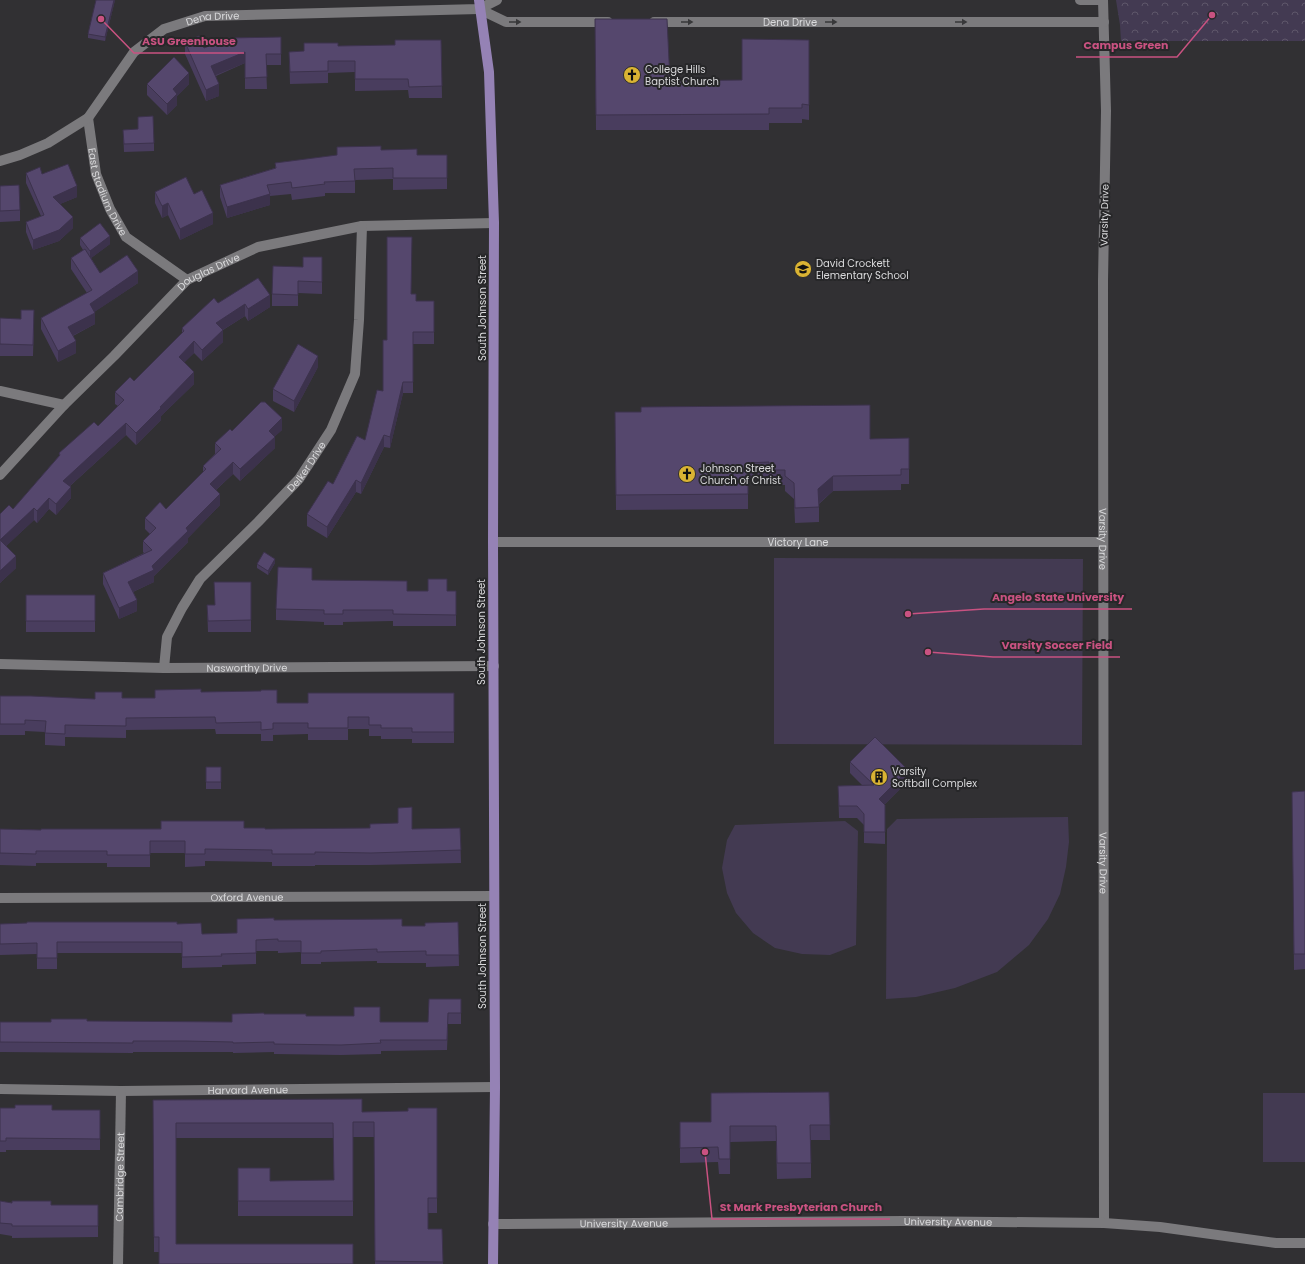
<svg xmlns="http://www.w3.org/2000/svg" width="1305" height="1264" font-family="Poppins,sans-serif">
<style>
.park{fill:url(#park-crowns)}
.pitch{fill:#433a52}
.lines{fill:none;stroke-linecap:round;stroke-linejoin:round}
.minor{stroke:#7b7a7d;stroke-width:10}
.major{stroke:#9582b5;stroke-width:10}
.wall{fill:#493d5e}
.shaded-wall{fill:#3c324c}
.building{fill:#55476d;stroke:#3c324c}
.oneway{fill:#38383a}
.labels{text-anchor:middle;stroke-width:4;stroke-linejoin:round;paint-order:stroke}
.street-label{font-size:10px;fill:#d9d9db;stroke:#272729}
.poi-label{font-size:10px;fill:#d9d9db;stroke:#272729;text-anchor:start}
.leader{fill:none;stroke:#c95281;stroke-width:1.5}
.callout-dot{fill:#c95281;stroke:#272729;stroke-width:1.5}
.callout-label{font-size:11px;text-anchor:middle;font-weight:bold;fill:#c95281;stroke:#272729;stroke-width:4;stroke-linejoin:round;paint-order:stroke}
</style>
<defs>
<pattern id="park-crowns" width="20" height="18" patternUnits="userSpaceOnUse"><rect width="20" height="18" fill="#433a52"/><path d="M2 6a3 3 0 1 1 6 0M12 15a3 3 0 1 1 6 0" fill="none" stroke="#5e566a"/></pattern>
</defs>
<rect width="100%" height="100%" fill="#313033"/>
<path class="park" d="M1116,0H1305V41H1121L1120,25Z"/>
<path class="pitch" d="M774,558L1083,559L1082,745L774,744Z
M1068,817L1069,842L1066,867L1060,894L1048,919L1029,945L997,972L955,988L916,997L886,999L887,829L897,819Z
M845,821L858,831L856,945L830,955L802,954L775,948L753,933L736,913L727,893L722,868L727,840L735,825Z
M1263,1093H1305V1162H1263Z"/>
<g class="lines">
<g class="minor">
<path id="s1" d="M1080,0H1103L1106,111L1103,281L1104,1223"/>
<path d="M479,9L506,22H608"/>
<path id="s2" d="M654,22H1104"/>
<path id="s3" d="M88,118L96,174L110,209L126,237L187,280"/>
<path id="s4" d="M0,161L20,155L48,143L88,118L134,52L164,29L205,16L479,9L497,0"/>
<path d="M0,391L64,405"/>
<path id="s5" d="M0,475L64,405L114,356L187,280L258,247L362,226L494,223"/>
<path id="s6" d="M493,542H1103"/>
<path id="s7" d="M0,664L164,668L494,666"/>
<path id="s8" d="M164,668L167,637L182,608L200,579L258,522L299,479L331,430L355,374L359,320L362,226"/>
<path id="s9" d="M0,898L494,896"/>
<path id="s10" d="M0,1089L121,1091L495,1087"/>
<path id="s11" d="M493,1224L903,1221L1104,1223L1160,1227L1276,1243H1305"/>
<path id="s12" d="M118,1264L121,1091"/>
</g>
<path class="major" d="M479,0L489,72L494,223L493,542L495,1087L493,1264"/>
</g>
<path class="wall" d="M96,0H115L105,41L88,38V34Z
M595,19L670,81L742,80L809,40V120L802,119V123H769V130H596Z
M281,37V65H266L267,89H245V63L216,76L219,96L206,101L185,54V42L204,48Z
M441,40L442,98H409L408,90L355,91V72L328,73V83L290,84L289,52L304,51L338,46L395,45Z
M147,84H189L177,96V105L167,115L147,95Z
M138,129L154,143V151L124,152L123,130Z
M381,150L417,155H447V189L393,190V179L355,180V193H325V196L292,200L291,194L270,196V205L227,218L220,197V185L275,168V163Z
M26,173L42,174L77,197L60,204L73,228L59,241L33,250L26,232V222L41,216L26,183Z
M0,186L20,210V221L0,222Z
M155,192L194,194L213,224L180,240L168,215L162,218L155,203Z
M80,238L110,244L91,258L100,273L138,283L94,312L95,324L73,336L76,353L58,362L41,329V318L87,293L71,269V258L83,250L80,245Z
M303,267L322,269V294L298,293V306H272V294Z
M258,278L270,307L248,321L245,316L223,330V342L202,361L194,353L184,362L194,384L161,416V420L136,445L126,435L70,486L71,498L56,515L49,509L37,523L34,520L6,546L16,568L0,583V514L13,509L59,456V453L98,426L118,406L115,404V392L134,381L182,334V328Z
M411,294L416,301H434V344H413V393H403L390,448L384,447L361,494L356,492L327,538L307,526V514L333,484L365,440L383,391Z
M0,318L34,322L33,356H0Z
M318,367L294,412L273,401V389Z
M615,412L870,439L909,438V484H901V490L833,491L819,504V522L795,523L794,499L785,491V485H769V477L748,478V509L616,510Z
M282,430L275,436V448L240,481L233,474L216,490L220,505L188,538V542L154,576V582L133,592L137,611L119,619L103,584V573L144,553L143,552V541L150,534L145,529V518L166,509L203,472V466L215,454V443L232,431Z
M275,563L268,575L257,568V564Z
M312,580L407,591H456V626H393V621L343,622V625H324V622L276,620V609Z
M251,582V632H208L207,605H215Z
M26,595H95V632H26Z
M201,692L277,703H308L454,693V743H412V739H381V736H369V729H348V740H308V734L273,735V741H261V734H216L215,729L126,730V738L65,737V746L45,745V732L25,731V735H0V696L95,699L155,698Z
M850,762L908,781L885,804V844L864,843V825L857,818H839L838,786L862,785L850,773Z
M206,767H221V789H206Z
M1305,791V969L1294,970L1292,792Z
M244,828L265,829H412L460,828L461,863L371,865H315V866H272V862L205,861V866L185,867V853H150V867H107V863H36V866L0,865V829L41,830Z
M274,920L402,926H425L458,922L459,966L426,967V963H377V961L321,962V964H301V952L278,953V951H256V964L222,965V967L182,968V953H57V969H37V954L0,955V924H177L202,934L237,933Z
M461,999V1024H448L447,1050L381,1051V1054L341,1055L274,1054V1052L233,1053V1052H133V1053L0,1052V1022H51L87,1021L232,1022L264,1014L306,1016L380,1022H428Z
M829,1092L830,1140H811V1178L777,1179L776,1141L730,1142V1174H719L718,1162L680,1163V1122H711Z
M153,1100L362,1112L408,1111L437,1108V1213H428V1229H442L443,1264H375L374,1137H353V1216H238V1168L270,1181L334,1180L333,1138H176L159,1252H154Z
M0,1108L52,1110H100V1150H6V1152H0Z
M0,1201L12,1203L51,1205H98V1237L12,1238V1236L0,1234Z"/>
<path class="shaded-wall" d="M114,0H115L105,41V37Z
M245,52V63L211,77V66Z
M189,73V84L177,96V105L167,115V104L173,89Z
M219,84V96L206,101V90Z
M77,186V197L53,207V197Z
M270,194V205L227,218V207Z
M168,203V215L162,218V206Z
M213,213V224L180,240V229Z
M73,217V228L59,241L33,250V240Z
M110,236V244L90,259V251Z
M138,271V283L90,315V304Z
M270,295V307L248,321V309Z
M245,304V316L216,334V323Z
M95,313V324L68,338V327Z
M223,330V342L202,361V350Z
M76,341V353L58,362V351Z
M194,341V353L179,368V357Z
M318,356V367L294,412V401Z
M194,372V384L161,416V420L136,445V433L160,407Z
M403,382V393L390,448V437Z
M282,418V430L269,442V431Z
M126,423V435L63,492V481Z
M384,435V447L361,494V483Z
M275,437V448L240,481V469Z
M233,462V474L210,495V484Z
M833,476V491L818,504V489Z
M356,480V492L327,538V527Z
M71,487V498L56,515V504Z
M220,494V505L188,538V542L154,576V582L128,594V582L152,566L186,528Z
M49,498V509L37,523V511Z
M34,508V520L0,552V540Z
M16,556V568L0,583V571Z
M275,559V563L268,575V571Z
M137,600V611L119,619V608Z
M908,770V781L879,810V799Z"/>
<path class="building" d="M96,0H114L105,37L88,34Z
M595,19H667L670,81L742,80V39L809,40V105L802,104V108H769V114L596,115Z
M199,36L204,48L229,38L281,37V54H266L267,77L245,78V52L211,66L219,84L206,90L185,42Z
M395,40H441L442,86L409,87L408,79H355V61H328V71L290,72L289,52L304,51V43H338V46L395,45Z
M174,57L189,73L173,89L177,94L167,104L147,84Z
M153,116L154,143L124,144L123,130L138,129V117Z
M381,146V150L417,149V155H447V178H393V168L354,169L355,181L324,182L325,184L292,188L291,182L267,185L270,194L227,207L220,185L276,168L275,163L337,155V147Z
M68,164L77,186L53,197L73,217L59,230L33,240L26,222L44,215L26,173L40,167L42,174Z
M186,177L194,194L202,190L213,213L180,229L168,203L162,206L155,192Z
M19,185L20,210L0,211V186Z
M100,223L110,236L90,251L80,238Z
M387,237H412L411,294H416V301H434V332H413V382H403L390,437L384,435L361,483L356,480L327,527L307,514L328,481L333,484L357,436L365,440L377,390L383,391V340H387Z
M85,249L100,273L127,255L138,271L90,304L95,313L68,327L76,341L58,351L41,318L92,290L71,258Z
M303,257H322V282L298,281V295L272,294L273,266L303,267Z
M258,278L270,295L248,309L245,304L216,323L223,330L202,350L194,341L179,357L194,372L160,407L161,408L136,433L126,423L63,481L71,487L56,504L49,498L37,511L34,508L0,540L16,556L0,571V514L9,505L13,509L60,455L59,453L94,422L98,426L124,400L115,392L130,377L134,381L184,331L182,328L214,298L218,303Z
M21,310H34L33,345L0,344V318L21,319Z
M298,344L318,356L294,401L273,389Z
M261,402H265L282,418L269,431L275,437L240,469L233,462L210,484L220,494L186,528L188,531L152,566L154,570L128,582L137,600L119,608L103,573L152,550L143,541L156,528L145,518L160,502L166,509L206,469L203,466L221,449L215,443L230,429L232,431Z
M870,405V439L909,438V469H901V475L833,476L818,489L819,507L795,508L794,483L785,476V470H769V462L748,463V494L616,495L615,412H641V407Z
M264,552L275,559L268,571L257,564Z
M278,567L312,568V580L407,581V591H428V579H447V591H456V615L393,614V610H343V614H324V610L276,609Z
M214,582H251V620L208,621L207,605H215Z
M26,595H95V621H26Z
M201,689V692L261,691V690H277V703H308V693H454V732H412V728H381V725H369V717H348V728H308V723H273V729L261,730V722L216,723L215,717L126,718V726L65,725V734L45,733L46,721L25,720V724H0V696H31L95,699V692H122V698H155V690Z
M875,737L908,770L879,799L885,805V832H864V814L857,806H839L838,786L874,785L850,762Z
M206,767H221V782H206Z
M1305,791V954H1294L1292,792Z
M412,807V829L460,828L461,850L371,853L315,852V854H272V850L205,849V854H185V841H150V855H107V851H36V854L0,853V829L41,830V829H161V821H244V828H265V829L370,828V824L398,823V808Z
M274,918V920L402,919V926H425V923L458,922L459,955H426V951L377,952V949L321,951V953H301V941H278V939L256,940V953L221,954L222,956L182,957V942H57V958H37V943L0,944V924L27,923V922H177V924L201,923L202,934L237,933V919Z
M429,999H461V1013H448L447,1040H380L381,1043L341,1045L274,1044V1042L233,1043V1042L186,1041H133V1043L0,1042V1022H51V1019H87V1021L232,1022V1014L264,1013V1014H306V1016H354V1007H380V1022H428Z
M829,1092L830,1125H810L811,1163H777L776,1126H730V1159H719L718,1147L680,1148V1122H711V1093Z
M362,1099V1112L408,1111V1108H437V1198H428V1229H442L443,1262L375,1261L374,1122H353V1201H238V1168H270V1181L334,1180L333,1123H176V1244H353V1264H159V1237H154L153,1100Z
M15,1105H52V1110H100V1139L6,1138V1141H0V1108H15Z
M0,1201L12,1203V1201H51V1205H98V1226H12V1224L0,1223Z"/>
<defs><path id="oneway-solid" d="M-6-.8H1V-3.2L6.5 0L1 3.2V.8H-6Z"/></defs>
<g class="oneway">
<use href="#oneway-solid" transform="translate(515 22)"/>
<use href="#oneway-solid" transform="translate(687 22)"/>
<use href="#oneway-solid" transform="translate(831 22)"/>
<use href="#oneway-solid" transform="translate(961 22)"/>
</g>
<defs>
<g id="church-disc" transform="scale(0.9)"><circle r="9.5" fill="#dab333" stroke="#272729"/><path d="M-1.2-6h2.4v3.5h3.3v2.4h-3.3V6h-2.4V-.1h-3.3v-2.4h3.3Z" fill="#111"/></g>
<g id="school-disc" transform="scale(0.9)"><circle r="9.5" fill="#dab333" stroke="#272729"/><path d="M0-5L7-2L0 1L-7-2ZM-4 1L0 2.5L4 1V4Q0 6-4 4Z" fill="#111"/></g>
<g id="building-disc" transform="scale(0.9)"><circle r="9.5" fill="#dab333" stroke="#272729"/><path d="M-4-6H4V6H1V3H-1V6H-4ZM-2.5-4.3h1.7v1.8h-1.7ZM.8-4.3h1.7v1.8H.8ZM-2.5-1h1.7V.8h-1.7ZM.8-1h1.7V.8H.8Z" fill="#111"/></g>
</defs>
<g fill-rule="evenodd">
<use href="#church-disc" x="632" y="75"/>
<use href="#school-disc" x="803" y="269"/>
<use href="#church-disc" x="687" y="474"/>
<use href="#building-disc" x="879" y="777"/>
</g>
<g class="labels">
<g class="street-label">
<text dy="4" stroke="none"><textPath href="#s4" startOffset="267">Dena Drive</textPath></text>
<text dy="4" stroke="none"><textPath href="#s2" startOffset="136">Dena Drive</textPath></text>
<text dy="4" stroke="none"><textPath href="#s3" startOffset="77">East Stadium Drive</textPath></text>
<text transform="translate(1104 215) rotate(-89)" y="4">Varsity Drive</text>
<text dy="4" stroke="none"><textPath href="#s5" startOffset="293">Douglas Drive</textPath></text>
<text transform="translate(482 308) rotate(-90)" y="4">South Johnson Street</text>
<text dy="4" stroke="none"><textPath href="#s8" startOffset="253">Delker Drive</textPath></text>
<text dy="4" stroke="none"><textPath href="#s1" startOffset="562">Varsity Drive</textPath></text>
<text dy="4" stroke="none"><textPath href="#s6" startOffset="305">Victory Lane</textPath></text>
<text transform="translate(481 632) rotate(-90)" y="4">South Johnson Street</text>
<text dy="4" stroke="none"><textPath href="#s7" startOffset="247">Nasworthy Drive</textPath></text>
<text dy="4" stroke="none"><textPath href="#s1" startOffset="886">Varsity Drive</textPath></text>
<text dy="4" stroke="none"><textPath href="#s9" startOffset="247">Oxford Avenue</textPath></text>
<text transform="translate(482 956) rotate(-90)" y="4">South Johnson Street</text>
<text dy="4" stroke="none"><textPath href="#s10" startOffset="248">Harvard Avenue</textPath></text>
<text dy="4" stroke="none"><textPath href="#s12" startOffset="87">Cambridge Street</textPath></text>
<text dy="4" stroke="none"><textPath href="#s11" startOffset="455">University Avenue</textPath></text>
<text dy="4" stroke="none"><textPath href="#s11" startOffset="131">University Avenue</textPath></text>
</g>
<g class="poi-label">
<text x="645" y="73">College Hills<tspan x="645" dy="12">Baptist Church</tspan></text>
<text x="816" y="267">David Crockett<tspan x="816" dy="12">Elementary School</tspan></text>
<text x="700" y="472">Johnson Street<tspan x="700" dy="12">Church of Christ</tspan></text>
<text x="892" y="775">Varsity<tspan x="892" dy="12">Softball Complex</tspan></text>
</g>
</g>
<path class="leader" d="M101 19L134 53H244M1212 15L1177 57H1076M908 614L984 609H1132M928 652L993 657H1120M705 1152L712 1219H890"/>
<g class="callout-dot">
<circle cx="101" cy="19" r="4"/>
<circle cx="1212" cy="15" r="4"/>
<circle cx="908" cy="614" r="4"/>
<circle cx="928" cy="652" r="4"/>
<circle cx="705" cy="1152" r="4"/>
</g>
<g class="callout-label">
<text x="189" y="45">ASU Greenhouse</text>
<text x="1126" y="49">Campus Green</text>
<text x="1058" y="601">Angelo State University</text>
<text x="1057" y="649">Varsity Soccer Field</text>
<text x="801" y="1211">St Mark Presbyterian Church</text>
</g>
</svg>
